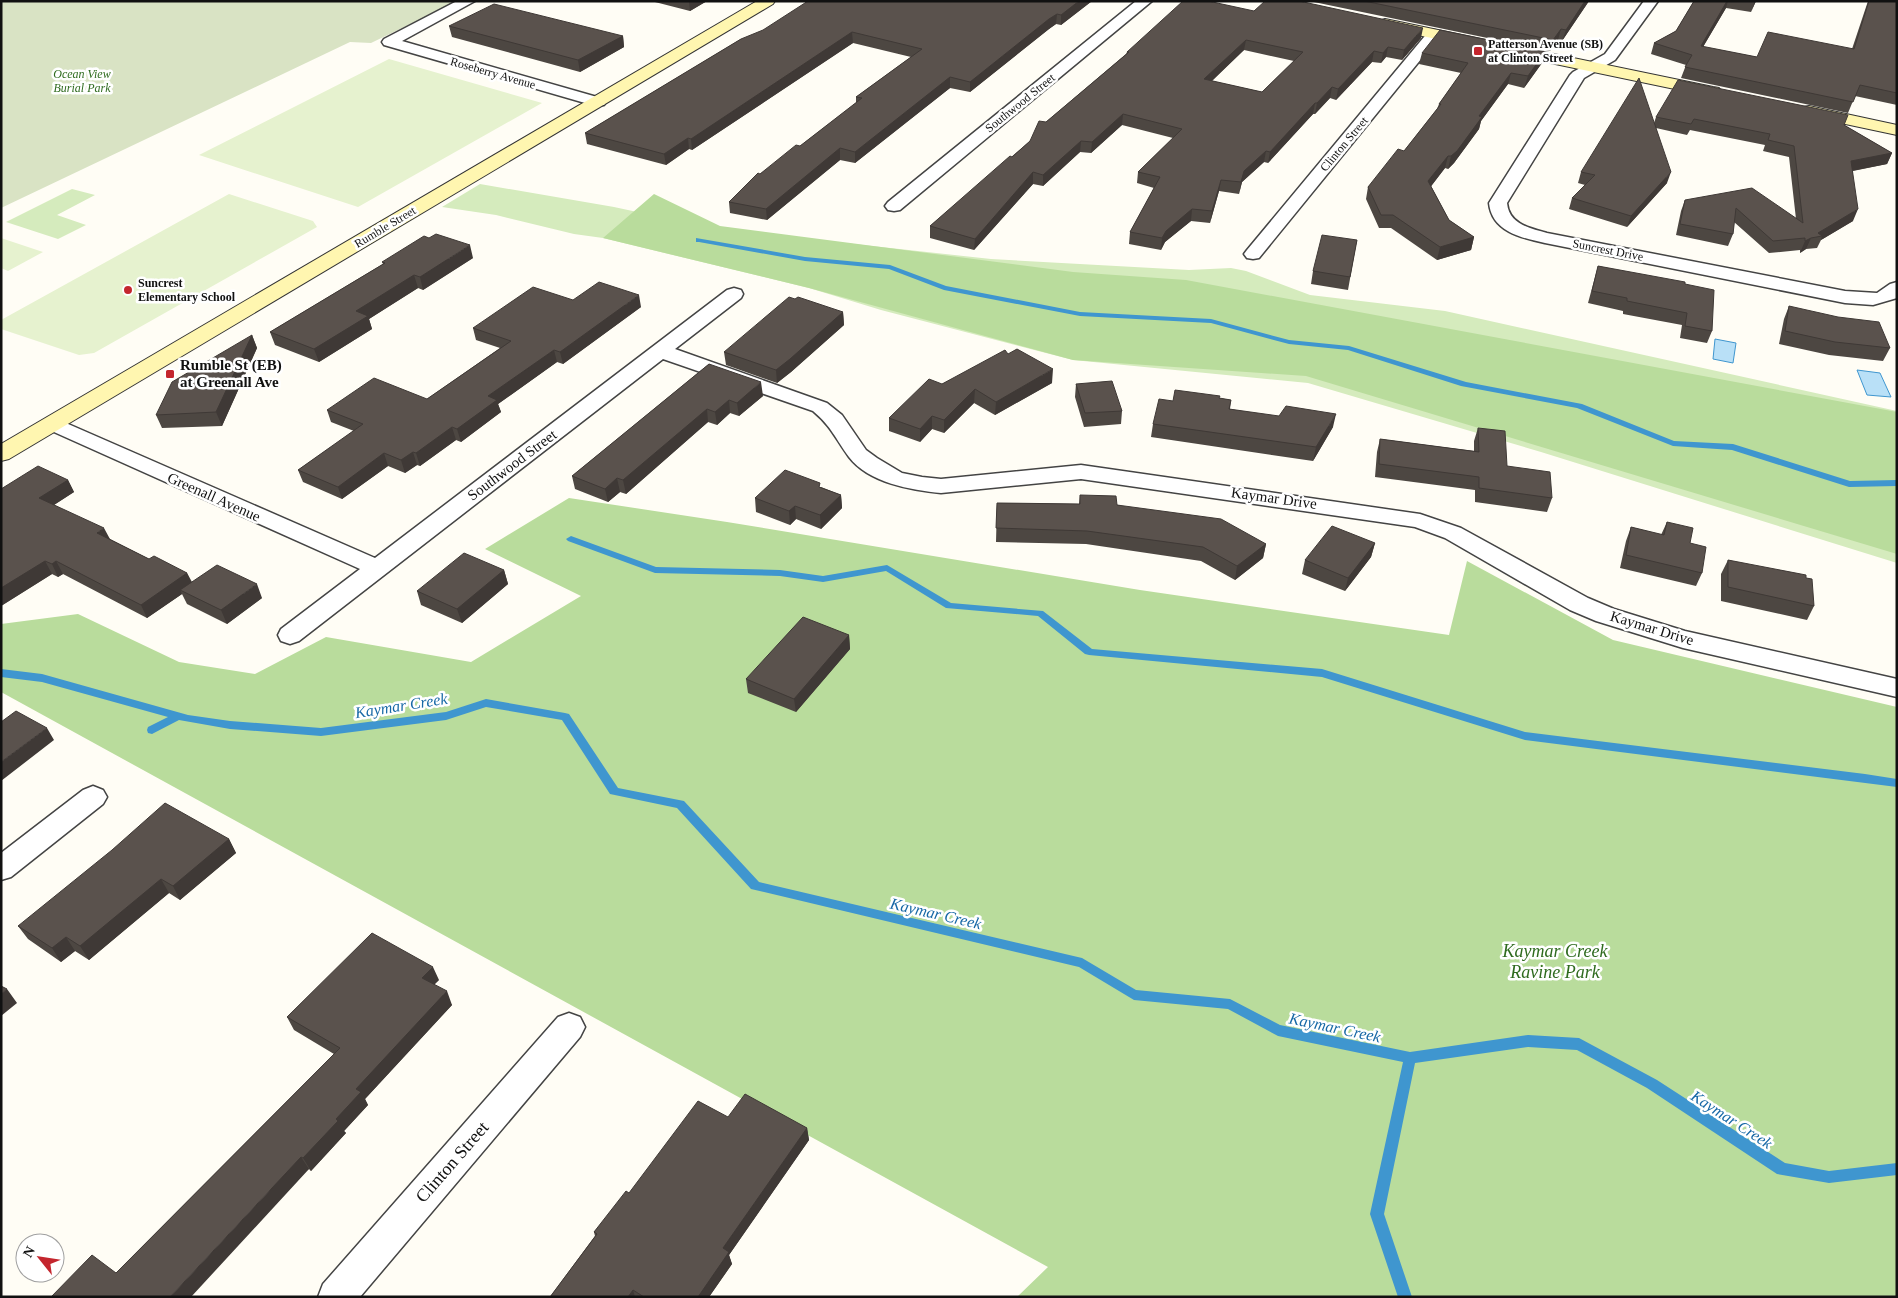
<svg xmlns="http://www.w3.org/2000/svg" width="1898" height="1298" font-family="'Times New Roman',serif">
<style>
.green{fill:#d5ebbd}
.forest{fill:#b9dc9c}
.cemetery{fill:#d9e3c4}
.pitch{fill:#e6f2cf}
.water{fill:#b9e0f7;stroke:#3f96cf}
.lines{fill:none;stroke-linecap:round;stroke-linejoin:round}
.stream{fill:#3f96cf;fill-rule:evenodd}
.street-casing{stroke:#444;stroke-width:3}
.secondary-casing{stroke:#333;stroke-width:2}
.street{fill:#fff;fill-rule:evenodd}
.secondary{fill:#fff6b0;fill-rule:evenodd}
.wall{fill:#4d4742;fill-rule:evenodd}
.shaded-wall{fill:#3f3936}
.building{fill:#5a524d;stroke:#3f3936;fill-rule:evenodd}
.poi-dot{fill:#c4262e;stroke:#fff;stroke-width:2}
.labels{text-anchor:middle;stroke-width:5;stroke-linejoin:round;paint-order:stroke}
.far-poi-label{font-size:12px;font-weight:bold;fill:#111;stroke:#fff;text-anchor:start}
.far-street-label{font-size:12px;fill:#111;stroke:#fff}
.far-park-label{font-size:12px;font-style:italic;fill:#2f6b1f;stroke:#fff}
.poi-label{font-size:15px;font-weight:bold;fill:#111;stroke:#fff;text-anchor:start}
.street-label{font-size:15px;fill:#111;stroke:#fff}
.water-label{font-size:16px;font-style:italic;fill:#1768a6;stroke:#fff}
.near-park-label{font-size:18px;font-style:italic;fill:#2f6b1f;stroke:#fff}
.near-street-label{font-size:18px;fill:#111;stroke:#fff}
</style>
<rect width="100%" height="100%" fill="#fffdf5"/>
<path class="green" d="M480,184L614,207L716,229L991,259L1189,270L1231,268L1246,271L1310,295L1445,311L1897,411V563L1541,452L1308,383L1073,360L881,310L809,288L603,238L574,234L496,215L442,207Z
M72,189L95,195L57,215L86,225L58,239L6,222Z"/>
<path class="forest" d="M654,194L720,226L1073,272L1186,280L1897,412V554L1306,376L1073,360L809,288L603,238Z
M569,498L727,522L1140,590L1449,635L1467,561L1613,640L1897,707V1297H1017L1048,1267L1,692V624L78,614L179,662L255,674L326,637L471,662L581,596L485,549Z"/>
<path class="cemetery" d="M1,1H458L371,43L350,42L1,208Z"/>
<path class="pitch" d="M389,59L542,103L358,207L199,155Z
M229,194L313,221L317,227L94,353L79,355L1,329V320Z
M1,238L43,252L8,271L1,268Z"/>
<path class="water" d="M1715,339L1736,343L1733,363L1713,359Z
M1857,370L1880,373L1891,397L1867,395Z"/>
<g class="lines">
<path class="stream" d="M696,238L805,257L890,265L946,286L1080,312L1211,319L1289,340L1349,346L1466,382L1582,404L1674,441L1733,444L1850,481L1897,480V486L1849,487L1732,450L1673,446L1577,408L1461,386L1348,350L1289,344L1211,323L1080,316L944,290L889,269L805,261L699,242H696Z
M571,536L656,567L780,570L823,576L887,565L951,603L1043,611L1092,649L1322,669L1525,732L1865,774L1897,779V787L1525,740L1322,677L1089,655L1085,654L1038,616L946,608L886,571L823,582L780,576L655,573L568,541L566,539Z
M1,669L42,674L188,715L230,721L321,728L446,712L486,699L565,713L569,714L618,788L684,801L759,882L1082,958L1136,990L1230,999L1280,1025L1410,1052L1528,1035L1579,1038L1657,1080L1785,1163L1829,1171L1897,1163V1175L1829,1183L1777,1174L1647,1088L1577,1050L1528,1047L1415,1063L1384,1214L1412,1297H1398L1370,1214L1403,1062L1278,1036L1228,1009L1134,1000L1079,967L751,889L677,808L610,794L562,720L486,707L446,720L321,736L230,729L179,720L152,734L148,733L147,730L148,727L168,717L42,682L1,677Z"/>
<g class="street-casing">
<path id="street" d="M457,1H475L402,41L604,99L606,102L604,105H592L384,45L382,42L384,39Z
M1136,1H1152L900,210L894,211L888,210L885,206L888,202Z
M1644,1H1658L1615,60L1584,78L1507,203C1509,224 1529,228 1547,233L1845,291L1877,293L1890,284L1897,282V298L1873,305L1845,303L1545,243C1522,238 1492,232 1489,203L1570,75L1573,72L1605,54Z
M1434,30L1439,31L1441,34L1439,37L1259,258L1253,259L1247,258L1244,254L1247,250L1429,31Z
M734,288L741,290L743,294L741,298L675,349L827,403L842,415L866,450L877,458L902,473L922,477L941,479L1081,465L1420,514L1461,528L1588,598L1614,609L1685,631L1897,679V697L1683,648L1596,621L1570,610L1445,538L1415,527L1081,479L941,493C911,490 869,483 849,457C835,438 832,427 813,411L663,359L299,641L290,644L281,641L278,635L281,629L360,569L45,428L41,424L45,420L52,418L59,420L375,558L727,290Z
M93,786L103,790L107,797L103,804L11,877L1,880V853L83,790Z
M569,1013L580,1017L585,1027L580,1037L360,1297H318L323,1284L558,1017Z"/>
</g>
<g class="secondary-casing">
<path id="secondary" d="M757,1H775L773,4L9,459L1,461V444Z
M1385,19L1713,87L1719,88L1722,92L1719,96L1713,97L1379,27L1377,24L1379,21Z
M1809,106L1897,125V135L1803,115L1800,111L1803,107Z"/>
</g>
<use href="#street" class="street"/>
<use href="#secondary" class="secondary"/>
</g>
<path class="wall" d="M651,1H707L690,11Z
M1092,1L1061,25L1056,24L1049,29L970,92L950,88L855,163L840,160L767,220L730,213L729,202L760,174L800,146L856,103V97L911,57L853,43L692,150L689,149L666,165L587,144L585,133L741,39Z
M1309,1H1589L1562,41L1558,40L1550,51Z
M1694,1H1756L1751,12L1726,8L1703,47L1757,57L1852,49L1868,1H1897V105L1855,96L1848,113L1681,78L1686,65L1651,54L1654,43L1676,31Z
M1254,11L1421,38L1402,60L1386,57L1381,63L1372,62L1336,100L1330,98L1315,114H1313L1268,163L1264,162L1242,182L1239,194L1219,191L1210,223L1191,221L1165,242L1161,250L1129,244L1130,232L1154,188L1137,183L1138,172L1173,138L1122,125L1091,153L1080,152L1043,186L1033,184L974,250L930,238V226L1030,141L1046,122L1126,54L1127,52ZM1244,50L1294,61L1262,92L1212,81Z
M449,26L623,36L624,47L580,72L452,37Z
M1422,53L1542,63L1524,88L1508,84L1481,121L1479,129L1454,163L1448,169L1445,168L1431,186L1449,220L1474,237L1471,250L1437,260L1391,228H1379L1366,199L1368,187L1404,151L1437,109L1439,104L1461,73L1419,64Z
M1656,117L1844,125L1892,153L1887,164L1853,171V221L1821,240L1817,248L1806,249L1800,253V250L1769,253L1734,222L1733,234L1728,246L1676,235L1681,211L1685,200L1796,219L1789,157L1763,151L1765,145L1690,130L1687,135L1656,128L1667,183L1627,227L1569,209L1572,198L1585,185L1578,183L1581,172L1654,123Z
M1357,240L1348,290L1311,284L1313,271Z
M473,258L423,290L418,288L369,319L372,329L319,362L275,345L270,332L383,264L382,262Z
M1598,266L1685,284L1712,331L1707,343L1680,338L1682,325L1623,314V311L1588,303Z
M573,300L641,307L563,364L557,362L498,404L501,412L461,442L456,440L420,466L417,465L405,473L388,466L342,499L303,482L298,470L354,431L331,422L327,410L427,399L500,348L476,340L473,328Z
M1789,306L1890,348L1883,361L1829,355L1779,344L1784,319Z
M843,312L844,325L791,372L777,383L726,365L724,352Z
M252,335L257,348L222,426L162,428L156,415Z
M1008,354L1052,383L995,415L974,403L944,433L932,429L920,442L889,431V418L942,384Z
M709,364L763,396L739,416L730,413L717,425L708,422L626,494L620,492L608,502L575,489L572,476Z
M1076,384L1122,411L1121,424L1084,427L1075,397Z
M1219,398L1231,400L1230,409L1333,427L1313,461L1151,437L1153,424L1173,401Z
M1478,428L1507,466L1552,498L1547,512L1475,502V490L1375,477L1377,452L1380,439L1474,451V441Z
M68,480L74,492L54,505L110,539L149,559L187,573L192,582L262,598L227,624L187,604L182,594L147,618L63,574L58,577L52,574L1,606V489Z
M821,487L841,495L842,508L821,529L796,519L790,525L756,512L755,498Z
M1080,495L1266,544L1263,558L1235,580L1201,561L1086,544L996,542L997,503L1079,504Z
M1667,522L1690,543L1702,573L1696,586L1620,568L1626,541L1631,527L1661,535Z
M1375,543L1371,557L1345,591L1302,574L1305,560Z
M1728,560L1806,578L1814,606L1807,620L1721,601V574Z
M504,570L508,584L462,623L421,605L417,591Z
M849,635L850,649L796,712L748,693L746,679Z
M229,839L236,853L180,900L169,893L89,960L75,951L61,962L28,939L18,926Z
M439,980L434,984L452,1005L365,1099L368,1105L344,1131L346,1133L311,1171L309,1169L116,1273L334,1054L294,1030L287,1017Z
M728,1117L807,1128L809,1140L729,1255L732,1264L709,1297H550L595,1236L594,1232L629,1193Z"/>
<path class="shaded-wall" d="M689,1H707L690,11Z
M1079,1H1092L1061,25V15Z
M1585,1H1589L1562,41L1566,30Z
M1727,1H1728L1726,8L1697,57L1701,46Z
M1755,1H1756L1751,12Z
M1057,14L1056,24L1049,29L970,92V82L1049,19Z
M1423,28L1421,38L1402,60L1404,50Z
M1561,29L1558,40L1550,51L1553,40Z
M852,32L853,43L692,150L691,139Z
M623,36L624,47L580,72L578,60Z
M1246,40L1244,50L1202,90L1204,79Z
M1388,47L1386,57L1381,63L1383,53Z
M1374,51L1372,62L1336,100L1338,89Z
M1545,52L1542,63L1524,88L1528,76Z
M1511,73L1508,84L1481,121L1479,129L1454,163L1448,169L1451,156L1479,116Z
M950,77V88L855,163V152Z
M1332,87L1330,98L1315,114L1317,103Z
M1315,103L1313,114L1268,163L1270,152Z
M1123,114L1122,125L1091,153L1092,142Z
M688,138L689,149L666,165L664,154Z
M1081,141L1080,152L1043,186V175Z
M840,148V160L767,220L766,209Z
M1266,151L1264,162L1242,182L1239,194L1241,182L1244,171Z
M1892,153L1887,164L1846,172L1851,161Z
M1448,156L1445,168L1426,193L1428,181Z
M1033,172V184L974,250L975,239Z
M1671,172L1667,183L1627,227L1631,216Z
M1221,180L1219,191L1210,223L1212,211Z
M1192,209L1191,221L1165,242L1161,250L1162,238L1166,231Z
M1858,209L1853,221L1821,240L1822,236L1818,233Z
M1474,237L1471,250L1437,260L1440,247Z
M1811,238L1806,249L1800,253L1805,241Z
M470,245L473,258L423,290L420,277Z
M414,275L418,288L369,319L372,329L319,362L314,349L356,311Z
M639,295L641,307L563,364L560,352Z
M843,312L844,325L791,372L777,383L776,370Z
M252,335L257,348L222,426L216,412Z
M554,350L557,362L498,404L501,412L461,442L457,429L488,396Z
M1053,369L1052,383L995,415L996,402Z
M761,382L763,396L739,416L737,403Z
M975,389L974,403L944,433V420Z
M729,400L730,413L717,425L715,412Z
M707,409L708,422L626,494L623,480Z
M1336,414L1333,427L1313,461L1316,447Z
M932,416V429L920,442V429Z
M452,427L456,440L420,466L416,453Z
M413,452L417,465L405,473L401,460Z
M384,453L388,466L342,499L338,487Z
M617,478L620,492L608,502L605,489Z
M68,480L74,492L46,510L39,498Z
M841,495L842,508L821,529L820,515Z
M795,506L796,519L790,525L789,511Z
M104,528L111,541L97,533Z
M1375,543L1371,557L1345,591L1348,578Z
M1266,544L1263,558L1235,580L1237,566Z
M45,561L52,574L1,606V588Z
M56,561L63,574L58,577L52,564Z
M504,570L508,584L462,623L457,609Z
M187,573L193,586L180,590L182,594L147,618L141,605Z
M257,584L262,598L227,624L221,610Z
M849,635L850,649L796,712L794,699Z
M47,728L54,740L1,781V762Z
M229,839L236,853L180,900L173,886Z
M161,879L169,893L89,960L80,946Z
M66,937L75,951L61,962L52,948Z
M433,967L439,980L428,991L422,978Z
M7,989L17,1003L1,1016V994Z
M447,991L452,1005L365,1099L368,1105L344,1131L346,1133L311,1171L303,1158L336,1119L356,1089Z
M807,1128L809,1140L729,1255L732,1264L709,1297H698L723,1248Z
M301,1157L309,1169L191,1297H170Z
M633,1290L635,1297H628Z"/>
<path class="building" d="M808,1H1079L1061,15L1057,14L1049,19L970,82L950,77L855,152L840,148L766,209L729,202L758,173L760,174L796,145L800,146L862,98L856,97L922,49L852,32L691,139L688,138L664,154L585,133L741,39L763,30Z
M1183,1H1208L1254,11L1265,1H1299L1423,28L1404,50L1388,47L1383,53L1374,51L1338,89L1332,87L1317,103H1315L1270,152L1266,151L1244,171L1241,182L1221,180L1212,211L1192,209L1166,231L1162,238L1130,232L1160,177L1138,172L1182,129L1123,114L1092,142L1081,141L1043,175L1033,172L975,239L930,226L1010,156L1012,157L1030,141L1039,121L1046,122L1129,52H1127ZM1246,40L1303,52L1262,92L1204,79Z
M1364,1H1585L1566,30L1561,29L1553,40Z
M1694,1H1727L1701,46L1757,57L1768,32L1854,49L1869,1H1897V93L1860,85L1853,102L1685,67L1692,55L1654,43L1676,31Z
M494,4L623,36L578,60L449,26Z
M1440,30L1545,52L1528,76L1511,73L1479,116L1482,117L1457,151L1451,156H1448L1428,181L1449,220L1474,237L1440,247L1393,215H1381L1368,187L1398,149L1404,151L1441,104H1439L1468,63L1422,53Z
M1639,78L1671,172L1631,216L1572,198L1595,175L1581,172Z
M1678,80L1848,115L1844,125L1892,153L1851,161L1858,209L1818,233L1822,236L1811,238L1805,241V238L1773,241L1736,208L1733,234L1680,224L1685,200L1752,188L1803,223L1794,146L1768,140L1770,134L1694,119L1691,124L1656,117Z
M436,234L470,245L420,277L414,275L356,311L368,316L314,349L270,332L385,263L382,262L424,236L429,238Z
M1322,235L1357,240L1350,277L1313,271Z
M1598,266L1685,282V284L1714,290L1712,331L1685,326L1687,313L1627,301V298L1592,291Z
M599,282L639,295L560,352L554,350L488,396L497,400L457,429L452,427L416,453L413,452L401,460L384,453L338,487L298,470L363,424L327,410L374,378L427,399L511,341L473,328L533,287L573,300Z
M789,297L795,299L798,297L843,312L790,359L776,370L724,352Z
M1789,306L1838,317L1879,322L1890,348L1835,342L1785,331Z
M252,335L216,412L156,415L172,382Z
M1017,349L1053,369L996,402L975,389L944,420L932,416L920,429L889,418L929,379L942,384L1005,350L1008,354Z
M709,364L761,382L737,403L729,400L715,412L707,409L623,480L617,478L605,489L572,476Z
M1112,381L1122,411L1085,413L1076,384Z
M1175,390L1220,396L1219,398L1231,400L1229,409L1279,416L1286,406L1336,414L1316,447L1153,424L1159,399L1173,401Z
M1478,428L1505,431L1507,466L1550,472L1552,498L1479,488V477L1379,464L1380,439L1479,452Z
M38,466L68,480L39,498L104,528L97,533L149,559L154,556L187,573L141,605L56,561L52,564L45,561L1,588V489Z
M785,470L820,483L819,487L841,495L820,515L795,506L789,511L755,498Z
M1080,495L1116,496L1117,505L1221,519L1266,544L1237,566L1203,547L1087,531L996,528L997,503L1080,504Z
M1667,522L1693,528L1690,543L1706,547L1702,573L1626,555L1631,527L1664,535Z
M1332,526L1375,543L1348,578L1305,560Z
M464,553L504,570L457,609L417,591Z
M1728,560L1806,575V578L1812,579L1814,606L1728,587Z
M217,565L257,584L221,610L180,590Z
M803,617L849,635L794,699L746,679Z
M16,711L47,728L1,762V722Z
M165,803L229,839L173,886L161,879L80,946L66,937L52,948L18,926L112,850Z
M372,933L433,967L422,978L447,991L356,1089L361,1092L336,1119L338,1121L303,1158L301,1157L170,1297H51L92,1255L116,1273L340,1048L287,1017Z
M1,986L7,989L1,994Z
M745,1094L807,1128L723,1248L729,1252L698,1297H644L633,1290L628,1297H550L597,1234L594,1232L626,1191L629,1193L698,1101L728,1117Z"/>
<g class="poi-dot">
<rect x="1473" y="46" width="10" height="10" rx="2.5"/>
<circle cx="128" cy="290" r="5"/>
<rect x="165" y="369" width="10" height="10" rx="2.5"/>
</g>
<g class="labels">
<g class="far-poi-label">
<text x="1488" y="48">Patterson Avenue (SB)<tspan x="1488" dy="14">at Clinton Street</tspan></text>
<text x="138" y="287">Suncrest<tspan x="138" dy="14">Elementary School</tspan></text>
</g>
<g class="far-street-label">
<text transform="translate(493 73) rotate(16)" y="4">Roseberry Avenue</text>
<text transform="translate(1020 103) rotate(-39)" y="4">Southwood Street</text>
<text transform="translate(1344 144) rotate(-50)" y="4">Clinton Street</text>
<text transform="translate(385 227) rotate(-31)" y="4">Rumble Street</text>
<text transform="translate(1608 250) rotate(11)" y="4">Suncrest Drive</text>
</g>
<g class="far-park-label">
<text x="82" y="78">Ocean View<tspan x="82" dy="14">Burial Park</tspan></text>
</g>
<g class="poi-label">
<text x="180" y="370">Rumble St (EB)<tspan x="180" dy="17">at Greenall Ave</tspan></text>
</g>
<g class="street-label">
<text transform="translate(512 465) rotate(-37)" y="5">Southwood Street</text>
<text transform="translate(214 497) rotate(24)" y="5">Greenall Avenue</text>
<text transform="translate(1274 498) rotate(8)" y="5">Kaymar Drive</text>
<text transform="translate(1652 628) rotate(17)" y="5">Kaymar Drive</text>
</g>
<g class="water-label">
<text transform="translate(401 705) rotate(-9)" y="6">Kaymar Creek</text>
<text transform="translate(936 913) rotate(13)" y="6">Kaymar Creek</text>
<text transform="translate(1335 1027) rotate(12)" y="6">Kaymar Creek</text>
<text transform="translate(1732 1119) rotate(33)" y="6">Kaymar Creek</text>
</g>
<g class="near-park-label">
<text x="1555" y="957">Kaymar Creek<tspan x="1555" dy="21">Ravine Park</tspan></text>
</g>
<g class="near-street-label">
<text transform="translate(452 1162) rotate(-49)" y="6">Clinton Street</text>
</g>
</g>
<rect width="1898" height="1298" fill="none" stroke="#111111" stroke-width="5"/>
<g transform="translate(40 1258) rotate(300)"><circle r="24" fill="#ffffff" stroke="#a0a0a0"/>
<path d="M0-4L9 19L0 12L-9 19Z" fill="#c4262e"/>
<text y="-8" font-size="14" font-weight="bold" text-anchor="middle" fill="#111111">N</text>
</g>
</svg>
